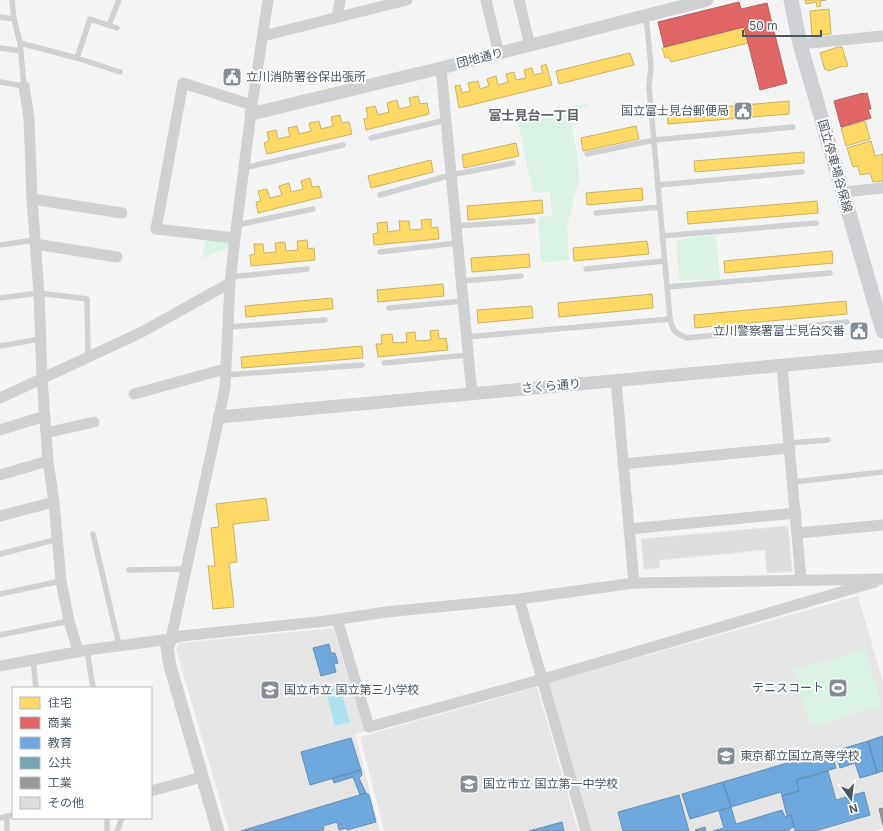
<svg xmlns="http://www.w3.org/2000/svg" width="883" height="831" font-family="Inter,'Noto Sans JP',sans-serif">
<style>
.education{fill:#e6e5e6}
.green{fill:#d9f2e3}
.water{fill:#aee2f0}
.homes{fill:#ffd966;stroke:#c9b264}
.shops{fill:#e06666;stroke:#b36164}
.schools{fill:#6fa8dc;stroke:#648fb7}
.public{fill:#76a5af;stroke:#698d98}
.industry{fill:#999;stroke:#818588}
.building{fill:#ddddde;stroke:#e5e6e7}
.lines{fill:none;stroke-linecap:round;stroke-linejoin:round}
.service{stroke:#ced0d2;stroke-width:5.5}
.minor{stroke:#ced0d2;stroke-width:11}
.tertiary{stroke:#ced0d2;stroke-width:13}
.secondary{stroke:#ced0d4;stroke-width:15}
.labels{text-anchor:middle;stroke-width:4;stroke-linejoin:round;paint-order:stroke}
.street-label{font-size:12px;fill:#4a5661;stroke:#fff}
.poi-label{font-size:12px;fill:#4a5661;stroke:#fff;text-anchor:start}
.neighbourhood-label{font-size:13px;font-weight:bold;fill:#5f6368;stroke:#fff}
</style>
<rect width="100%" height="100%" fill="#f4f4f4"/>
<path class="education" d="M858,596L883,682V828L874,831H592L548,683Z
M333,628L365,731L355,734L380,831H229L176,649L180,643Z
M537,687L578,831H384L360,737Z"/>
<path class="green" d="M589,103L577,112L572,126L577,154L579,179L567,225L569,260L541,263L538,217L552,216L550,192L533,193L517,119Z
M716,235L720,279L680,281L676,241L689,238Z
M206,238L228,240L232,246L202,258Z
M865,649L882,706L811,727L794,670Z"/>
<path class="water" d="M339,684L350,722L335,726L325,688Z"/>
<path class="homes" d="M805,0H826L820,1L821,6L817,7L816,2L806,4Z
M829,9L831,34L812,36L810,11Z
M744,27L748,43L671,62L669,57L665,58L662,48Z
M838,47H842L848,66L844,67L843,66L828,71L827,69L825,70L820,53Z
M630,53L634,65L559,84L556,71Z
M546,64L552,85L459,108L455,86L460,85L462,93L470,91L468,83L478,81L480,89L489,86L487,79L496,76L498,85L508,82L506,74L514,72L516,80L526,78L524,70L532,68L534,75L543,73L541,66Z
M418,96L420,104L427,103L429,114L366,130L364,119L368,118L366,108L375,106L378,115L389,112L387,103L397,100L399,109L411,106L409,98Z
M789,101V114L668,124L667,112Z
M340,115L342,123L349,122L352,134L267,154L264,143L269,141L267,132L276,130L278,139L290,136L288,128L297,126L299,134L311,131L309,123L319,121L321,129L333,126L331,117Z
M865,121L870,139L846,146L841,128Z
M636,126L639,139L583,151L581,138Z
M871,141L875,156L883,154V181L873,182L870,173L860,175L858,166L853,167L847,148Z
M516,143L519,156L464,168L462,155Z
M804,152V163L695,172L694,161Z
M431,160L433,172L371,188L368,176Z
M310,178L312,187L319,186L322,197L258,213L256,202L261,201L258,191L267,189L270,198L282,195L279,186L289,183L291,192L303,189L301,181Z
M642,188L643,200L587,205L586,193Z
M542,200L543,213L468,220L467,206Z
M817,201L818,213L688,224L687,212Z
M431,219V228L438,227L439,239L374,245L373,234L378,233L377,223L387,222L388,232L400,230L399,221H409L410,230L422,229L421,220Z
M307,240L308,249L314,248L315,260L251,266L250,255L255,254L254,244H263L264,253L276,252L275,243L285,242L286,251L298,250L297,241Z
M647,241L649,254L574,261L573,248Z
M832,251L833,263L725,273L724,261Z
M529,254L530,267L472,272L471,258Z
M443,284L444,296L378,302L377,290Z
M652,294L653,308L559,317L558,303Z
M332,298L333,309L246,317L245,306Z
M846,301L847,314L695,328L694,315Z
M532,306L533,318L478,323L477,310Z
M438,330L439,339L446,338L448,350L378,357L376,344H382L381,335L392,334L393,343L407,342L406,333L415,332L416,341L431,340L430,331Z
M362,346L363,358L242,368L241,357Z
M266,498L269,520L233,524L237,562L229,563L234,607L213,609L208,566H215L211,528L219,527L216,504Z"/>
<path class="shops" d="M739,2L741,9L767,3L787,83L760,90L744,27L664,47L658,22Z
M863,93L864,94L867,93L871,109H868L871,118L841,127L834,101Z"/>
<path class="schools" d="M329,644L331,653H335L338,663L334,664L336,672L321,676L313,648Z
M883,736V771L877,773L868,741Z
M351,738L361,770L310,785L301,752Z
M868,741L877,773L860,778L855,763L840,768L835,751Z
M831,750L836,768L796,780L799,791L782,796L781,792L731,807L723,782Z
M361,770L362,775L359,778L366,793L360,795L353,777L334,783L332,778Z
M828,771L836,800L864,792L870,815L815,831H795L791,815L787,816L782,796L799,791L796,780Z
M723,782L731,807L690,819L682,794Z
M366,793L369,795L376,822L347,830V828L339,830L337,822L323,826L324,830L322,831H241Z
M679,795L689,831H623L618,812Z
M731,807L736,824L782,810L785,817L791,815L794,827L789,829L790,831H713L724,828L719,811Z
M562,822L564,831H529Z
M705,827L706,831H696L695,830Z"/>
<path class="public" d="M859,324L864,328L863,330L865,331L862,336L859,335L858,337L853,333Z"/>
<path class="industry" d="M883,808V825L879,809Z"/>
<path class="building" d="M788,526L792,571L767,573L765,550L659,560L660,567L644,569L641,539Z"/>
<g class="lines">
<path class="service" d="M646,16L651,66L649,87L670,319C673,331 675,333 687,338L847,322
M0,17L14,19
M109,25L119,0
M20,43L77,58L120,72
M0,48L21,51
M77,58L90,19L117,28
M0,82L24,86L20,43L14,19L12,0
M371,138L446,120
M587,154L654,140L793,127
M244,168L343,145
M658,185L802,172
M380,195L451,175L513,163
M596,213L660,207
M237,225L313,209
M456,226L533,221
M662,236L816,223
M0,245L35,240
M380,252L457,243
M586,269L664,261
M231,277L307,269
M461,281L521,276
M667,287L830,273
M0,298L39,293L87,299L88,357
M389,308L463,301
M228,327L325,320
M466,337L670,319
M0,346L40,339
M384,363L468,355
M225,375L362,365
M789,443L828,440
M793,482L883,472
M93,534L119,645
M0,554L58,539
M129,570L187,569
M0,594L61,581
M0,635L69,621
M87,650L93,688
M33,660L36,688
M7,816V831
M0,818L13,815
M107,818V831
M117,831L122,818"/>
<path class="minor" d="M486,0L499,54
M519,0L530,46
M337,17L340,0
M263,36L407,0
M800,44L883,36
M441,68L472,394
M24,86L29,118L32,199L39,293L42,378L48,461L54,502L61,581L69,621L78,651
M843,192L883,188
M32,199L122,213
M235,238L156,229L183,83L252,105
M35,244L117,257
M782,366L801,580
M616,381L634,583
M134,394L225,369
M0,398L140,333L230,283
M0,430L45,416
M46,433L94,422
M623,464L790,448
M0,475L48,461
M0,516L54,502
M629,529L796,513
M798,533L883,525
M519,599L586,831
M337,619L369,727L543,679L875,582
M171,639L219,417L225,387L230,283L235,238L252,105L268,0
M0,666L87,650L171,639L181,636L326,621L386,612L519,599L634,583L883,579
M151,791L202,777"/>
<path class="tertiary" d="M251,114L441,68L707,0
M219,417L883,356
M171,639L167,648L170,666L218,831"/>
<path class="secondary" d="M791,0L800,44L883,331"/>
</g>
<defs>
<g id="civic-square" transform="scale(1)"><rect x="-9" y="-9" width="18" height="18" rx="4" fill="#868d94" stroke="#fff"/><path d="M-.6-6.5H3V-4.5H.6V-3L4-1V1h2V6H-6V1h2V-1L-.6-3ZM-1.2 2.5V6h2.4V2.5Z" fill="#fff"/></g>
<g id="stadium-square" transform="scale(1)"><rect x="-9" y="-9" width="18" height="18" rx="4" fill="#868d94" stroke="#fff"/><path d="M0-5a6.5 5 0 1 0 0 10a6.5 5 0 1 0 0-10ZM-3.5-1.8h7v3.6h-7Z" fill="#fff"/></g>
<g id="school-square" transform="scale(1)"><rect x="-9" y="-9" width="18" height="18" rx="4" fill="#868d94" stroke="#fff"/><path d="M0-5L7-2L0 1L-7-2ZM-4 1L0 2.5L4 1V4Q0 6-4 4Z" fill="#fff"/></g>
</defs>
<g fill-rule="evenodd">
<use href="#civic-square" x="232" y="77"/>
<use href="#civic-square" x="743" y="111"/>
<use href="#civic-square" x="859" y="331"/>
<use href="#stadium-square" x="838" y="688"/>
<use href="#school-square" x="270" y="690"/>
<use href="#school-square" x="726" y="756"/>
<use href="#school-square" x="469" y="784"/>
</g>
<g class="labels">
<g class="street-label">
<text transform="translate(480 58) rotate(-14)" y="4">団地通り</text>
<text transform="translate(835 166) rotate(74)" y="4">国立停車場谷保線</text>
<text transform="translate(551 386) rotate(-5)" y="4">さくら通り</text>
</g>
<g class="poi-label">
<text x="246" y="81">立川消防署谷保出張所</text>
<text x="729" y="115" text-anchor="end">国立富士見台郵便局</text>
<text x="845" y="335" text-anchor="end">立川警察署富士見台交番</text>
<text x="824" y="692" text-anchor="end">テニスコート</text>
<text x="284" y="694">国立市立 国立第三小学校</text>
<text x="740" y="760">東京都立国立高等学校</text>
<text x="483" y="788">国立市立 国立第一中学校</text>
</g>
<g class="neighbourhood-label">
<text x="534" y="120">富士見台一丁目</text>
</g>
</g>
<rect x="12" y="687" width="140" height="132" fill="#ffffff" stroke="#b7bbc0"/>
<rect x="20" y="697" width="20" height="12" fill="#ffd966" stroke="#b7bbc0"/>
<text x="48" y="707" font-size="12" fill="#4a5661">住宅</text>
<rect x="20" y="717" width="20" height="12" fill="#e06666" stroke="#b7bbc0"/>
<text x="48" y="727" font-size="12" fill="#4a5661">商業</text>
<rect x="20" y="737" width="20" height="12" fill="#6fa8dc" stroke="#b7bbc0"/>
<text x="48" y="747" font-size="12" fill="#4a5661">教育</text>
<rect x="20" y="757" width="20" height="12" fill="#76a5af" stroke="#b7bbc0"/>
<text x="48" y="767" font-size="12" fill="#4a5661">公共</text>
<rect x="20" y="777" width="20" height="12" fill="#999999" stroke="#b7bbc0"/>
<text x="48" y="787" font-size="12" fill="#4a5661">工業</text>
<rect x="20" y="797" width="20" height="12" fill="#ddddde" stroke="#b7bbc0"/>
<text x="48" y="807" font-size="12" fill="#4a5661">その他</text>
<g transform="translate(851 799) rotate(166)" stroke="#ffffff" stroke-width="3" paint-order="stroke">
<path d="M0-3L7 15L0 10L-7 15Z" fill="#4a5661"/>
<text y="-6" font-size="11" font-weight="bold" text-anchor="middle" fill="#4a5661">N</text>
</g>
<path d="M743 30v6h78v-6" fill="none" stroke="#4a5661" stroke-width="2"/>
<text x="749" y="30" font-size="12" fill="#4a5661" stroke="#ffffff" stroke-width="3" paint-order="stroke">50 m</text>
</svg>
